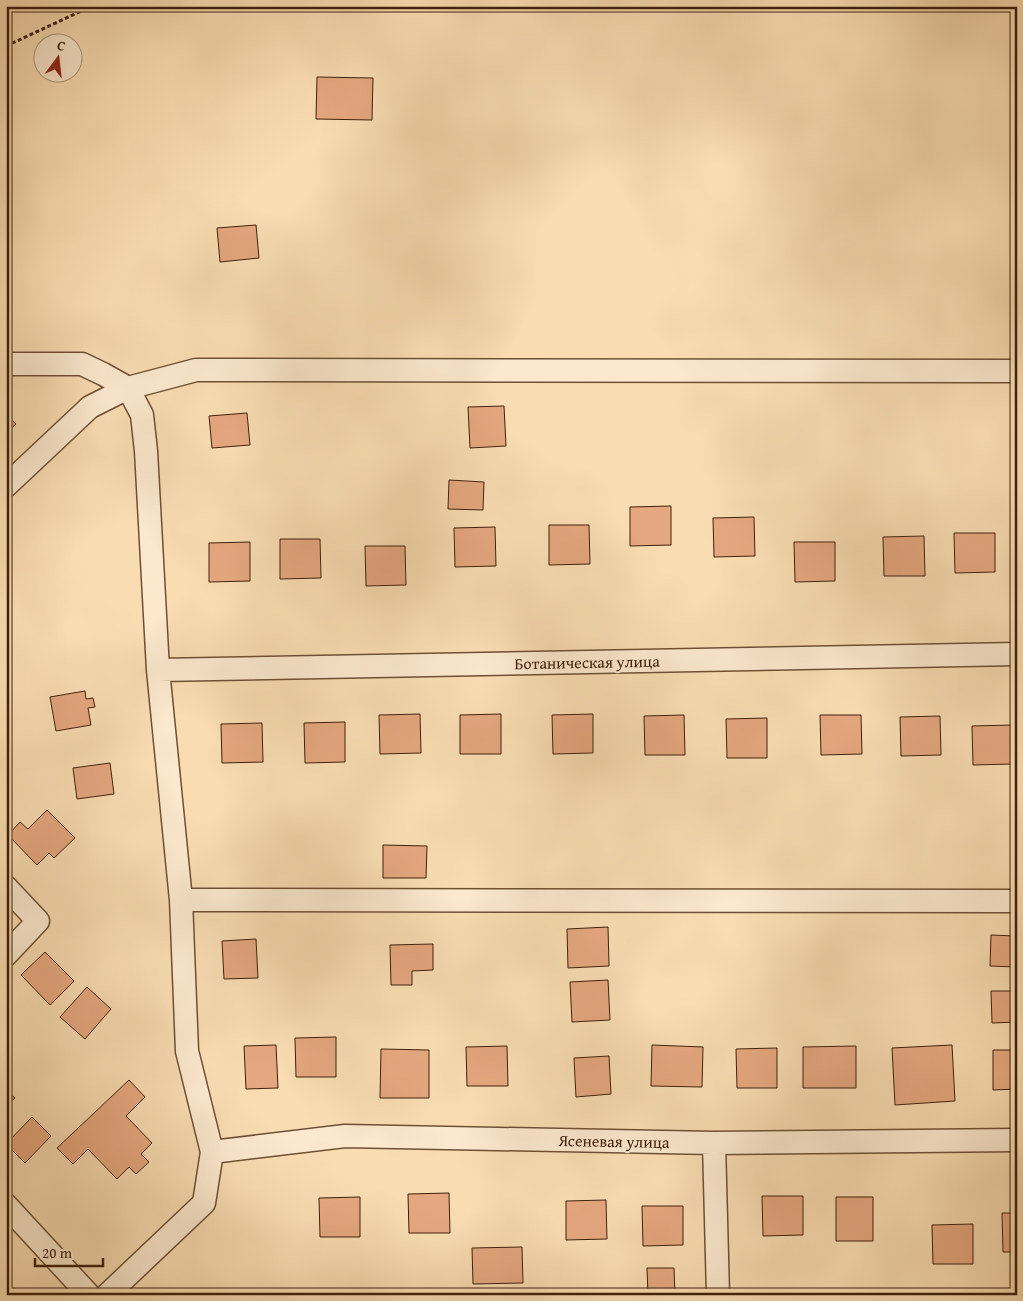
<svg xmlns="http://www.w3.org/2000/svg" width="1023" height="1301" font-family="'Gentium Book Plus',serif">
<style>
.building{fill:#e5a77f;stroke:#3f210a}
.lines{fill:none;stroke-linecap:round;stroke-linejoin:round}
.minor-casing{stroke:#6e5034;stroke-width:25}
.path{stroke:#3f210a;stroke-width:3;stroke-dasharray:4 2.5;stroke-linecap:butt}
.minor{stroke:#fbe8cd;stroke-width:22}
.labels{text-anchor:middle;stroke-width:4;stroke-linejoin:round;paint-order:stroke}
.street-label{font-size:16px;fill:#3f210a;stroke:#fbe8cd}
</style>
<rect width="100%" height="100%" fill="#f9dcb2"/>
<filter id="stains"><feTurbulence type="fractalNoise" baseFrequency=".004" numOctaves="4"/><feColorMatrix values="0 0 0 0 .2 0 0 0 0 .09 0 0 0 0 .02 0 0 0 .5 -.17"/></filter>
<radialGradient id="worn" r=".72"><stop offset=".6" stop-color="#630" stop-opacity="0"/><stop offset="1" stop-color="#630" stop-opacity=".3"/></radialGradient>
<path class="building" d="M317,77L373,78L372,120L316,119Z
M256,225L259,258L220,262L217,228Z
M504,406L506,446L470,448L468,407Z
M247,413L250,445L212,448L209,416Z
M6,414L16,424L6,433Z
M449,480L484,482L483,510L448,509Z
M671,506V545L630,546V507Z
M754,517L755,556L714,557L713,518Z
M549,525H589L590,564L549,565Z
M495,527L496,566L455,567L454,528Z
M954,533H995V572L955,573Z
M924,536L925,576H884L883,537Z
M280,539H320L321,578L280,579Z
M250,542V581L209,582V543Z
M794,542H835V581L795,582Z
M365,546H405L406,585L366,586Z
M85,691L86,699L93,698L95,707L88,708L91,725L56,731L50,697Z
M420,714L421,753L380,754L379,715Z
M501,714V754H460V715Z
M593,714V753L553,754L552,715Z
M684,715L685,755H645L644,716Z
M820,715H861L862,754L821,755Z
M940,716L941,755L901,756L900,717Z
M767,718V758H727L726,719Z
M345,722V762L305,763L304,723Z
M262,723L263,762L222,763L221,724Z
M1013,725V764L973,765L972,726Z
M110,763L114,794L77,799L73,768Z
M47,810L75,838L54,858L49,853L37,865L8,835L20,822L28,829Z
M383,845L427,846L426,878H383Z
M608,927L609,966L568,968L567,929Z
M991,935L1015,936L1014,943H1017L1015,967L990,966Z
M256,939L258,978L224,979L222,941Z
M433,944V970L412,971V985H391L390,945Z
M45,952L74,981L50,1005L21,975Z
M608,980L610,1020L572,1022L570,982Z
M87,987L111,1009L85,1039L60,1017Z
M991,991H1017V1022L992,1023Z
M336,1037V1077H296L295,1038Z
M276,1045L278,1088L246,1089L244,1046Z
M652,1045L703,1047L702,1087L651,1086Z
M952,1045L955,1101L895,1105L892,1048Z
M507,1046L508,1086H467L466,1047Z
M856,1046V1088H803V1047Z
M777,1048V1088H737L736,1049Z
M381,1049L429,1050V1098H380Z
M993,1050H1017V1089L993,1090Z
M609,1056L611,1094L576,1097L574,1058Z
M129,1080L145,1097L126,1116L152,1143L141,1154L149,1162L136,1174L129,1167L117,1179L88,1149L73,1164L57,1148Z
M6,1090L15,1098L6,1106Z
M32,1117L51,1136L25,1163L6,1144Z
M449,1193L450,1233H409L408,1194Z
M762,1196H803V1235L763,1236Z
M360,1197V1237H320L319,1198Z
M836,1197H873V1241H836Z
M606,1200L607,1239L566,1240V1201Z
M642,1206H683V1245L643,1246Z
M1002,1213H1017V1252H1003Z
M973,1224V1264H933L932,1225Z
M522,1247L523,1283L473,1284L472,1248Z
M647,1268H674L675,1295H648Z"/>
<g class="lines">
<g class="minor-casing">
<path id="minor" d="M6,364H82L103,374L128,388L142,415L146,451L158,670L181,900L187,1051L212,1152L204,1203L107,1295
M6,486L90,407L128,388L196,370L1017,371
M158,670L1017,654
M6,887L38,921L6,955
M181,900L1017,901
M714,1143L718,1295
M212,1152L345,1136L714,1143L1017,1140
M6,1205L89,1295"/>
</g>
<path class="path" d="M6,14L13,6
M6,46L92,6"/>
<use href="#minor" class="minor"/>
</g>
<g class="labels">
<g class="street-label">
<text transform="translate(587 662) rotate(-1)" y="6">Ботаническая улица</text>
<text transform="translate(614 1141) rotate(1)" y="6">Ясеневая улица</text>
</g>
</g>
<rect width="1023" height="1301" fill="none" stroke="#f9dcb2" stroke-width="25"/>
<rect x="8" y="8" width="1008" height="1286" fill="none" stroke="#3f210a" stroke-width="2.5"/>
<rect x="12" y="12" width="998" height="1276" fill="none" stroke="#3f210a"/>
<g transform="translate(58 58) rotate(15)"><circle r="24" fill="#fbe8cd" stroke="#b0987f"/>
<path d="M0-4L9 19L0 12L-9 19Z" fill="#8f2418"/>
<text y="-8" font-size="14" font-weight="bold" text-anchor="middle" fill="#3f210a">С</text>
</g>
<path d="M35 1258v8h68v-8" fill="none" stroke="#3f210a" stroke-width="2.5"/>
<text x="42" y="1258" font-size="15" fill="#3f210a" stroke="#fbe8cd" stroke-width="4" paint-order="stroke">20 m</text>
<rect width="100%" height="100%" filter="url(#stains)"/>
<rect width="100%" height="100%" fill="url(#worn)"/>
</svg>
